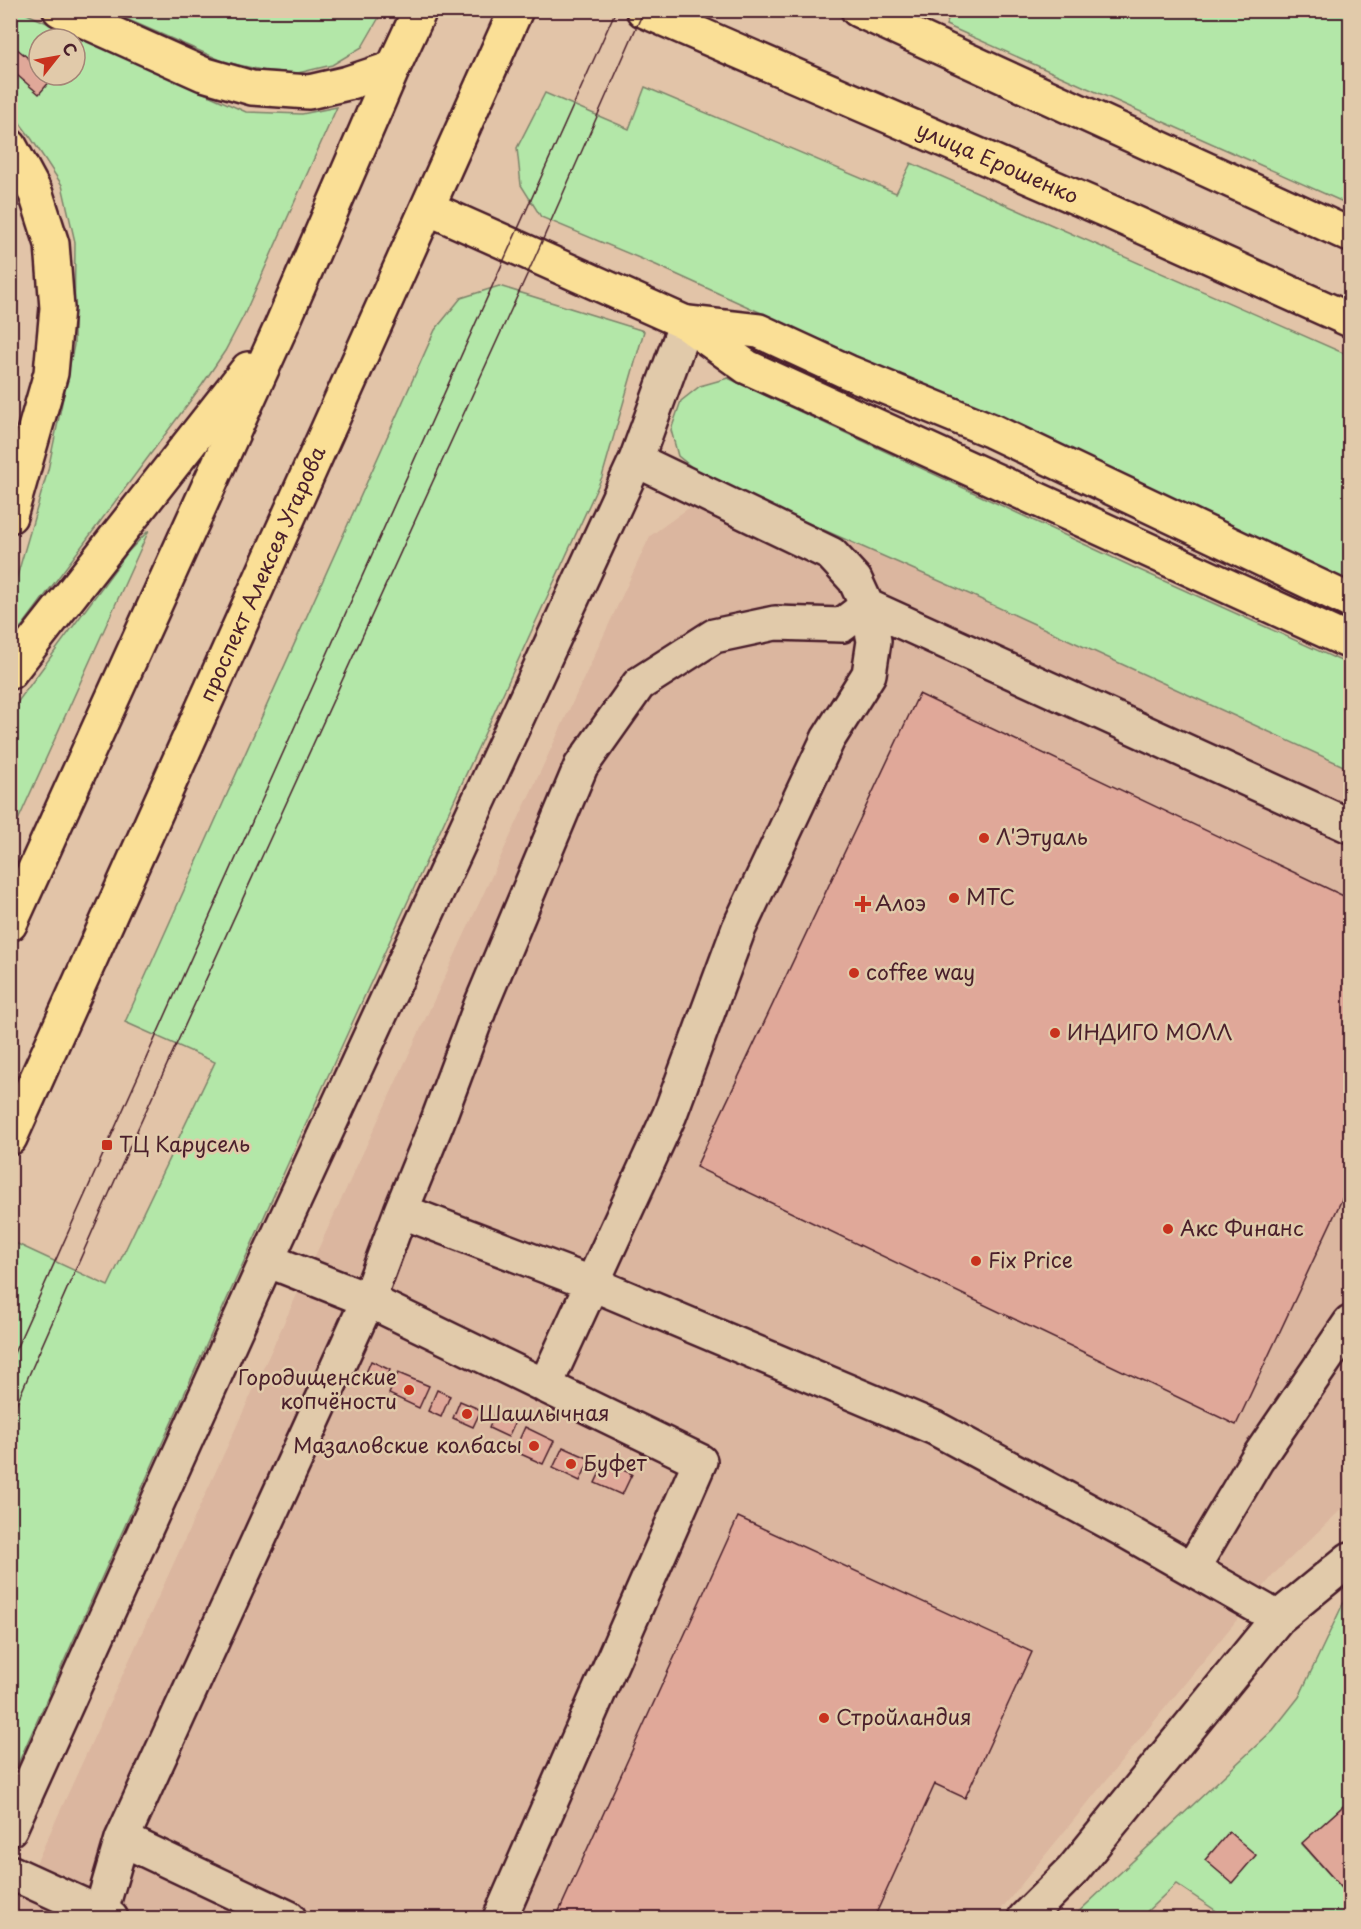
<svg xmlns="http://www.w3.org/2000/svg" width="1361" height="1929" font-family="'Playpen Sans',sans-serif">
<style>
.built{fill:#dbb69f}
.green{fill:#b3e7a8;stroke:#7e836a;stroke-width:1.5;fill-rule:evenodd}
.building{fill:#e0a899;stroke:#4a1f2b;stroke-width:1.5}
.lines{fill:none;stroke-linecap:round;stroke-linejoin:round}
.minor-casing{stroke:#4a1f2b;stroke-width:38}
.major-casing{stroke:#4a1f2b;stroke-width:38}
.minor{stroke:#e1caaa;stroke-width:33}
.major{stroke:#fadf96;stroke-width:33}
.tram{stroke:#4a1f2b;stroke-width:1.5}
.poi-dot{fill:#c8321e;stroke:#e1caaa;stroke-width:2}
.labels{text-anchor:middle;stroke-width:5;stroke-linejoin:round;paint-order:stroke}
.street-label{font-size:21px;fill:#4a1f2b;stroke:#e1caaa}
.poi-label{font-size:21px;fill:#4a1f2b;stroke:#e1caaa;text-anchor:start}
</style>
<rect width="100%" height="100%" fill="#e2c4a8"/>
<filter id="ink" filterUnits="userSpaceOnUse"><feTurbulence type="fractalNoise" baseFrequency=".0167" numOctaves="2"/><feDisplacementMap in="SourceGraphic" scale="12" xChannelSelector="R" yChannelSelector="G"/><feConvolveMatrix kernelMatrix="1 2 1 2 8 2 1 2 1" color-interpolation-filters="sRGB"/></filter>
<g filter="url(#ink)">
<path class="built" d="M737,473L1350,748V1501L1275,1573L994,1918H11L294,1301L650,536Z"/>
<path class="green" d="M18,10L246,112L302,114L337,107L244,315L225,351L202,385L23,625L11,637V597L48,470L74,345L75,242L62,185L31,138L11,111V11ZM39,39H75V75H39Z
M371,10L381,14L362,47L332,65L298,73L266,71L225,62L108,11Z
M952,11H1350V205L946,25Z
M645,87L896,193L911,163L1350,356V581L656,265L541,217L521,185L517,148L545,93L629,129Z
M499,286L644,331L602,477L295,1148L11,1779V1241L108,1286L215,1062L125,1022L435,330L461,298Z
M728,378L1133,567L1350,665V769L969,594L704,477L678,456L671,430L681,401L700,386Z
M149,530L11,836V711L127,553Z
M1350,1589V1800L1302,1844L1350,1897V1918H1227L1176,1884L1140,1918H1072L1273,1730L1299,1697Z"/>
<path class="building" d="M10,43L39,67V75H48L52,79L39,94L10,69Z
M919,694L1350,899V1182L1236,1425L696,1167Z
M371,1361L390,1370L385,1383L365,1375Z
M398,1373L429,1386L419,1408L389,1394Z
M437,1390L450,1396L441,1417L428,1411Z
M460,1401L481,1410L473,1427L453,1418Z
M495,1413L515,1422L508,1437L489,1428Z
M525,1427L554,1441L543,1464L514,1451Z
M563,1447L590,1459L580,1481L553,1468Z
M605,1462L632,1474L622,1495L595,1483Z
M738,1517L1032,1652L965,1798L935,1784L874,1918H556Z
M1350,1800V1897L1302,1843Z
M1229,1832L1256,1855L1232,1883L1205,1860Z"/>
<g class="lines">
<g class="minor-casing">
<path id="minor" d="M867,606L1350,826
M401,1211L593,1284L935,1428L1122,1529L1278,1618
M267,1260L368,1300L700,1461L500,1918
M545,1386L670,1114L739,928L828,739L869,674L874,641L867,606L855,580L831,554L636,460
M1192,1569L1256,1461L1350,1323
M10,1829L267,1260L636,460L686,323
M122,1839L289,1918
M10,1872L111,1918
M99,1918L122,1839L368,1300L401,1211L438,1120L481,1005L581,766L639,684L714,636L775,623L842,625L867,606
M1025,1918L1072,1871L1278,1618L1350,1559"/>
</g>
<g class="major-casing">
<g id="major">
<path d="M60,10L203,74L252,88L309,92L348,83L393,68"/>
<path id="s1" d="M643,10L1108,211L1350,320"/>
<path d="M858,10L1350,235"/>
<path d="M10,146L36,194L52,244L57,308L51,373L10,516"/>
<path d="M428,208L686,323L747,367L1350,642"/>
<path d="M688,323L759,331L848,372L992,431L1350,601"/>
<path d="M10,672L248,369"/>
<path d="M10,924L281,327L393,68L420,10"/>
<path id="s2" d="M10,1138L516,10"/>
</g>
</g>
<use href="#minor" class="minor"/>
<use href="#major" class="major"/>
<path class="tram" d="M10,1362L616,10
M10,1418L135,1135L536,255L644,10"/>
</g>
</g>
<g class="poi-dot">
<circle cx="984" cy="838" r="6"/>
<circle cx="954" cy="898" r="6"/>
<path d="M860 895h6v6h6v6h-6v6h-6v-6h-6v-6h6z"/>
<circle cx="854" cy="973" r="6"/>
<circle cx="1055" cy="1033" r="6"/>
<rect x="101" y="1139" width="12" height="12" rx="3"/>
<circle cx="1168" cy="1229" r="6"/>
<circle cx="976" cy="1261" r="6"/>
<circle cx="409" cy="1390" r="6"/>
<circle cx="467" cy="1414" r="6"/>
<circle cx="534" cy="1446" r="6"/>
<circle cx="571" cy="1464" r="6"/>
<circle cx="824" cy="1718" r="6"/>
</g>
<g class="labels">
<g class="street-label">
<text dy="7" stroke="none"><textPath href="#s1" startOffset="386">улица Ерошенко</textPath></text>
<text dy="7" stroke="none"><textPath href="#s2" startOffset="618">проспект Алексея Угарова</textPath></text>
</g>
<g class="poi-label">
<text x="996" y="845">Л'Этуаль</text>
<text x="966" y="905">МТС</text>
<text x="875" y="911">Алоэ</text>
<text x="866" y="980">coffee way</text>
<text x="1067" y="1040">ИНДИГО МОЛЛ</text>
<text x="119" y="1152">ТЦ Карусель</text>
<text x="1180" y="1236">Акс Финанс</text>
<text x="988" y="1268">Fix Price</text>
<text x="397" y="1385" text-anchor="end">Городищенские<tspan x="397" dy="24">копчёности</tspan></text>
<text x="479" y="1421">Шашлычная</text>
<text x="522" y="1453" text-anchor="end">Мазаловские колбасы</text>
<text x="583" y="1471">Буфет</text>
<text x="836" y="1725">Стройландия</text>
</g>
</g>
<rect width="1361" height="1929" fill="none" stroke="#e1caaa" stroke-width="36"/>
<rect x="18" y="18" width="1325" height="1893" fill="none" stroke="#4a1f2b" stroke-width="2" filter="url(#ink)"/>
<g transform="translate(57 57) rotate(59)"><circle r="28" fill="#e1caaa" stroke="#a58677" stroke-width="1.5"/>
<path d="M0-4.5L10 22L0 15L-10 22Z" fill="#c8321e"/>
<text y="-9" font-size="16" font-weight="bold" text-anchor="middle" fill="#4a1f2b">С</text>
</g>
</svg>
